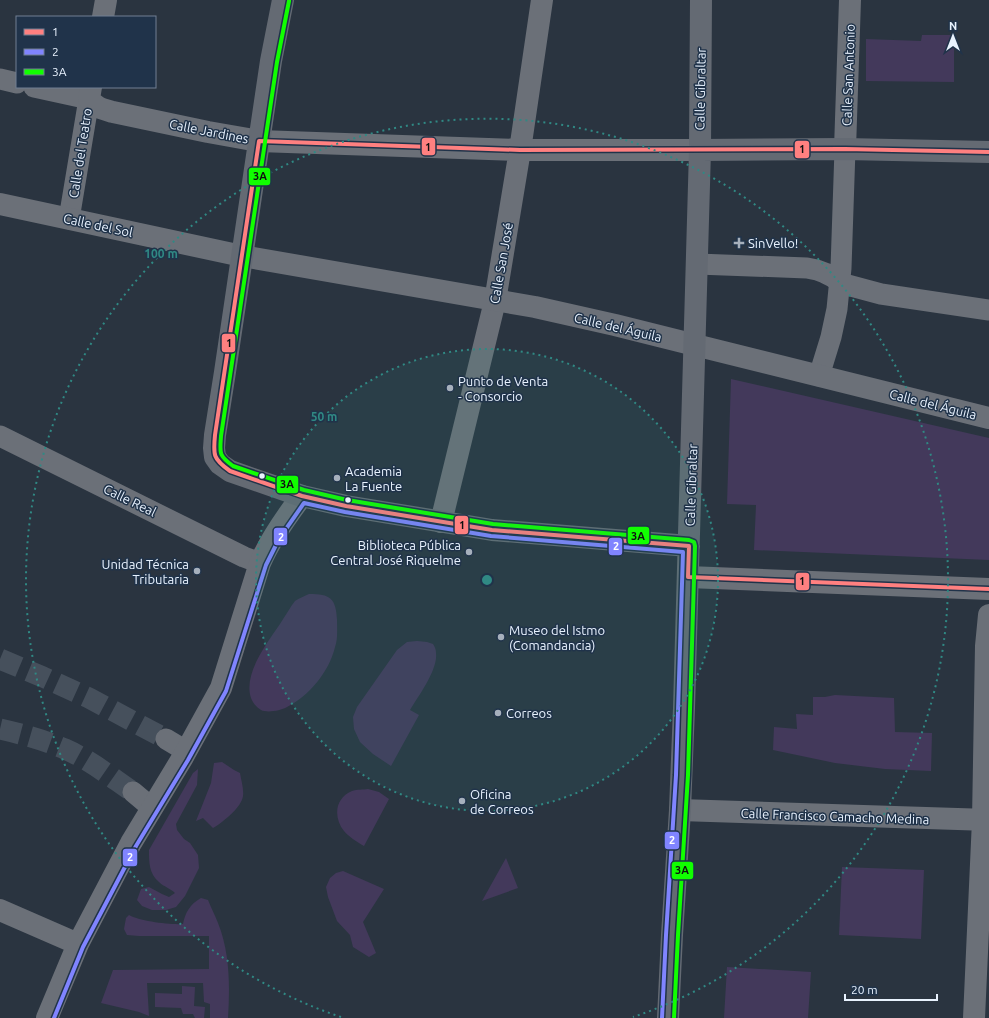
<svg xmlns="http://www.w3.org/2000/svg" width="989" height="1018" font-family="Ubuntu,sans-serif">
<style>
.green{fill:#43395b}
.lines{fill:none;stroke-linecap:round;stroke-linejoin:round}
.pedestrian-tunnel{stroke:#46505c;stroke-width:21;stroke-dasharray:21 10;stroke-linecap:butt}
.pedestrian{stroke:#6b7078;stroke-width:21}
.minor{stroke:#6b7078;stroke-width:22}
.tertiary{stroke:#6b7078;stroke-width:22}
.secondary{stroke:#646a73;stroke-width:22}
.bus-1-casing{stroke:#20334a;stroke-width:7}
.bus-2-casing{stroke:#20334a;stroke-width:7}
.bus-3-casing{stroke:#20334a;stroke-width:7}
.bus-1{stroke:#ff8080;stroke-width:4}
.bus-2{stroke:#8084ff;stroke-width:4}
.bus-3{stroke:#1f0;stroke-width:4}
.ring{fill:none;stroke:#308984;stroke-width:2;stroke-dasharray:2 4}
.poi-dot{fill:#a6b0bc;stroke:#20334a;stroke-width:1.5}
.bus-dot{fill:#e8f2fe;stroke:#20334a;stroke-width:1.5}
.labels{text-anchor:middle;stroke-width:3;stroke-linejoin:round;paint-order:stroke}
.street-label{font-size:13px;fill:#e8f2fe;stroke:#20334a}
.poi-label{font-size:13px;fill:#e8f2fe;stroke:#20334a;text-anchor:start}
.centre{fill:#308984;stroke:#20334a;stroke-width:2}
.ring-label{font-size:12px;text-anchor:middle;font-weight:bold;fill:#308984;stroke:#20334a;stroke-width:3;stroke-linejoin:round;paint-order:stroke}
.line-badge{stroke:#20334a;stroke-width:1.5}
.badge-label{font-size:11px;text-anchor:middle;font-weight:bold;fill:#fff}
.pale-badge-label{font-size:11px;text-anchor:middle;font-weight:bold;fill:#111}
</style>
<rect width="100%" height="100%" fill="#2a3440"/>
<path class="green" d="M922,35H954V82L866,81V39L921,41Z
M731,379L989,438V560L754,550L756,505L727,504Z
M309,594C330,594 336,598 337,620C337,629 338,639 335,647C329,672 309,696 287,707C280,711 267,713 261,710C256,707 253,703 251,698C243,674 267,643 280,624C284,618 291,606 295,601C299,598 305,596 309,594Z
M417,641L427,642L433,644C435,647 436,650 436,653C438,670 419,695 410,710L419,715L391,766L373,754L360,742L354,729L353,717L357,707L397,650L407,642Z
M835,695L894,698L895,732L932,733L931,771L885,769L835,763L773,750L774,727L797,729L796,714L813,715V697H825Z
M222,762L234,770L240,773C241,780 244,789 243,796C242,807 222,823 213,828L203,818L196,821L211,783L214,763Z
M198,769L197,785L176,824L177,830L184,839L190,843L198,855L199,868L185,896L176,907L166,910H152L142,906L137,900L141,889L149,887L162,894L169,897L175,893C170,888 164,887 159,882C149,874 149,862 149,850L193,773Z
M368,789L379,792L389,799L364,846C357,842 349,837 344,831C333,817 335,798 352,791C357,789 363,790 368,789Z
M506,858L518,888L482,901Z
M842,867L924,870L921,939L839,935Z
M343,871L384,889L363,922L376,953L369,957L353,947L350,935L337,921L328,897L326,887L330,878L336,873Z
M201,898L208,900C211,908 215,915 218,923C230,953 230,986 228,1018H210V1004L204,1002L203,983H147L149,1016L139,1012L101,1003L113,970L209,969V936H139L127,935L124,929L126,918L129,915C139,921 170,925 183,924C185,913 190,904 201,898Z
M727,967L811,972L808,1018H724Z
M182,986L195,987L194,1006L205,1007L204,1018H195L193,1014H183L181,1008L155,1007V993L182,994Z"/>
<g class="lines">
<path class="pedestrian-tunnel" d="M0,659L43,677L89,698L166,739
M0,729C22,734 44,740 65,749C90,760 111,777 133,792"/>
<path class="pedestrian" d="M0,79L17,83
M34,87L89,99L69,219
M697,264L807,268L817,270L825,273L833,277L840,283L881,294L989,310
M819,376L831,337L837,309L841,268L845,149
M0,436L244,557L260,563
M166,739L186,751
M133,792L152,808"/>
<path class="minor" d="M103,17L106,0
M91,87L89,99C96,108 102,109 113,112L208,132L259,141L520,150H700
M845,149L850,0
M695,345L989,418
M441,522L495,301L520,150L542,0
M680,810L989,820
M0,910L78,944
M47,1018L78,944L131,843L183,757L221,688L260,563C271,538 286,517 302,496
M974,1018L983,820L986,646L989,615"/>
<path class="tertiary" d="M0,204L242,256L535,307L615,325L695,345
M688,577L989,589"/>
<path class="secondary" d="M283,0L271,61L225,372L215,435L214,448L215,457L220,464L230,471L302,496L346,506L492,530L689,546
M700,150L845,149L989,152
M668,1018L672,935L680,810L684,708L700,150L701,0"/>
<g class="bus-1-casing">
<path id="bus-1" d="M989,152L845,149L520,150L259,141L215,435C213,455 213,459 230,471L302,496L346,506L492,530L689,546L688,577L989,589"/>
</g>
<g class="bus-2-casing">
<path id="bus-2" d="M54,1018L83,947L136,846L188,760L226,691L266,565L279,539L304,503L345,512L491,536L683,552L676,775L666,935L662,1018"/>
</g>
<g class="bus-3-casing">
<path id="bus-3" d="M289,1L277,62L221,436C220,453 218,455 233,466L304,490L347,500L493,524L689,540L694,542L695,546L688,775L678,935L674,1018"/>
</g>
<use href="#bus-1" class="bus-1"/>
<use href="#bus-2" class="bus-2"/>
<use href="#bus-3" class="bus-3"/>
</g>
<circle cx="487" cy="580" r="231" fill="#308984" fill-opacity=".12"/>
<g class="ring">
<circle cx="487" cy="580" r="231"/>
<path d="M341 1017A461 461 0 1 1 633 1017"/>
</g>
<g class="poi-dot">
<path d="M737 237h4v4h4v4h-4v4h-4v-4h-4v-4h4z"/>
<circle cx="450" cy="388" r="4"/>
<circle cx="337" cy="478" r="4"/>
<circle cx="469" cy="552" r="4"/>
<circle cx="197" cy="571" r="4"/>
<circle cx="501" cy="637" r="4"/>
<circle cx="498" cy="713" r="4"/>
<circle cx="462" cy="801" r="4"/>
</g>
<g class="bus-dot">
<circle cx="262" cy="476" r="3.5"/>
<circle cx="348" cy="500" r="3.5"/>
</g>
<g class="labels">
<g class="street-label">
<text transform="translate(848 75) rotate(-88)" y="5">Calle San Antonio</text>
<text transform="translate(700 89) rotate(-89)" y="5">Calle Gibraltar</text>
<text transform="translate(209 131) rotate(11)" y="5">Calle Jardines</text>
<text transform="translate(80 153) rotate(-81)" y="5">Calle del Teatro</text>
<text transform="translate(98 225) rotate(12)" y="5">Calle del Sol</text>
<text transform="translate(501 263) rotate(-80)" y="5">Calle San José</text>
<text transform="translate(618 327) rotate(13)" y="5">Calle del Águila</text>
<text transform="translate(933 404) rotate(14)" y="5">Calle del Águila</text>
<text transform="translate(691 485) rotate(-88)" y="5">Calle Gibraltar</text>
<text transform="translate(130 500) rotate(26)" y="5">Calle Real</text>
<text transform="translate(835 816) rotate(2)" y="5">Calle Francisco Camacho Medina</text>
</g>
<g class="poi-label">
<text x="748" y="248">SinVello!</text>
<text x="458" y="386">Punto de Venta<tspan x="458" dy="15">- Consorcio</tspan></text>
<text x="345" y="476">Academia<tspan x="345" dy="15">La Fuente</tspan></text>
<text x="461" y="550" text-anchor="end">Biblioteca Pública<tspan x="461" dy="15">Central José Riquelme</tspan></text>
<text x="189" y="569" text-anchor="end">Unidad Técnica<tspan x="189" dy="15">Tributaria</tspan></text>
<text x="509" y="635">Museo del Istmo<tspan x="509" dy="15">(Comandancia)</tspan></text>
<text x="506" y="718">Correos</text>
<text x="470" y="799">Oficina<tspan x="470" dy="15">de Correos</tspan></text>
</g>
</g>
<circle cx="487" cy="580" r="6" class="centre"/>
<g class="ring-label">
<text x="161" y="258">100 m</text>
<text x="324" y="421">50 m</text>
</g>
<g class="line-badge">
<rect x="421" y="137" width="15" height="19" rx="4" fill="#ff8080"/>
<rect x="794" y="140" width="16" height="19" rx="4" fill="#ff8080"/>
<rect x="248" y="167" width="23" height="19" rx="4" fill="#1f0"/>
<rect x="221" y="333" width="15" height="20" rx="4" fill="#ff8080"/>
<rect x="276" y="475" width="23" height="19" rx="4" fill="#1f0"/>
<rect x="454" y="515" width="15" height="20" rx="4" fill="#ff8080"/>
<rect x="627" y="526" width="23" height="19" rx="4" fill="#1f0"/>
<rect x="273" y="527" width="15" height="19" rx="4" fill="#8084ff"/>
<rect x="608" y="537" width="15" height="19" rx="4" fill="#8084ff"/>
<rect x="795" y="572" width="15" height="19" rx="4" fill="#ff8080"/>
<rect x="664" y="831" width="16" height="19" rx="4" fill="#8084ff"/>
<rect x="122" y="848" width="16" height="19" rx="4" fill="#8084ff"/>
<rect x="671" y="861" width="23" height="19" rx="4" fill="#1f0"/>
</g>
<g class="badge-label">
<text x="281" y="541">2</text>
<text x="616" y="550">2</text>
<text x="672" y="844">2</text>
<text x="130" y="861">2</text>
</g>
<g class="pale-badge-label">
<text x="428" y="151">1</text>
<text x="802" y="153">1</text>
<text x="260" y="180">3A</text>
<text x="229" y="347">1</text>
<text x="287" y="488">3A</text>
<text x="462" y="529">1</text>
<text x="638" y="540">3A</text>
<text x="802" y="585">1</text>
<text x="682" y="874">3A</text>
</g>
<rect x="16" y="16" width="140" height="72" fill="#20334a" stroke="#707f92"/>
<rect x="24" y="29" width="20" height="6" fill="#ff8080" stroke="#707f92"/>
<text x="52" y="36" font-size="12" fill="#e8f2fe">1</text>
<rect x="24" y="49" width="20" height="6" fill="#8084ff" stroke="#707f92"/>
<text x="52" y="56" font-size="12" fill="#e8f2fe">2</text>
<rect x="24" y="69" width="20" height="6" fill="#11ff00" stroke="#707f92"/>
<text x="52" y="76" font-size="12" fill="#e8f2fe">3A</text>
<g transform="translate(953 36)" stroke="#20334a" stroke-width="3" paint-order="stroke">
<path d="M0-3L7 15L0 10L-7 15Z" fill="#e8f2fe"/>
<text y="-6" font-size="11" font-weight="bold" text-anchor="middle" fill="#e8f2fe">N</text>
</g>
<path d="M845 994v6h92v-6" fill="none" stroke="#e8f2fe" stroke-width="2"/>
<text x="851" y="994" font-size="12" fill="#e8f2fe" stroke="#20334a" stroke-width="3" paint-order="stroke">20 m</text>
</svg>
